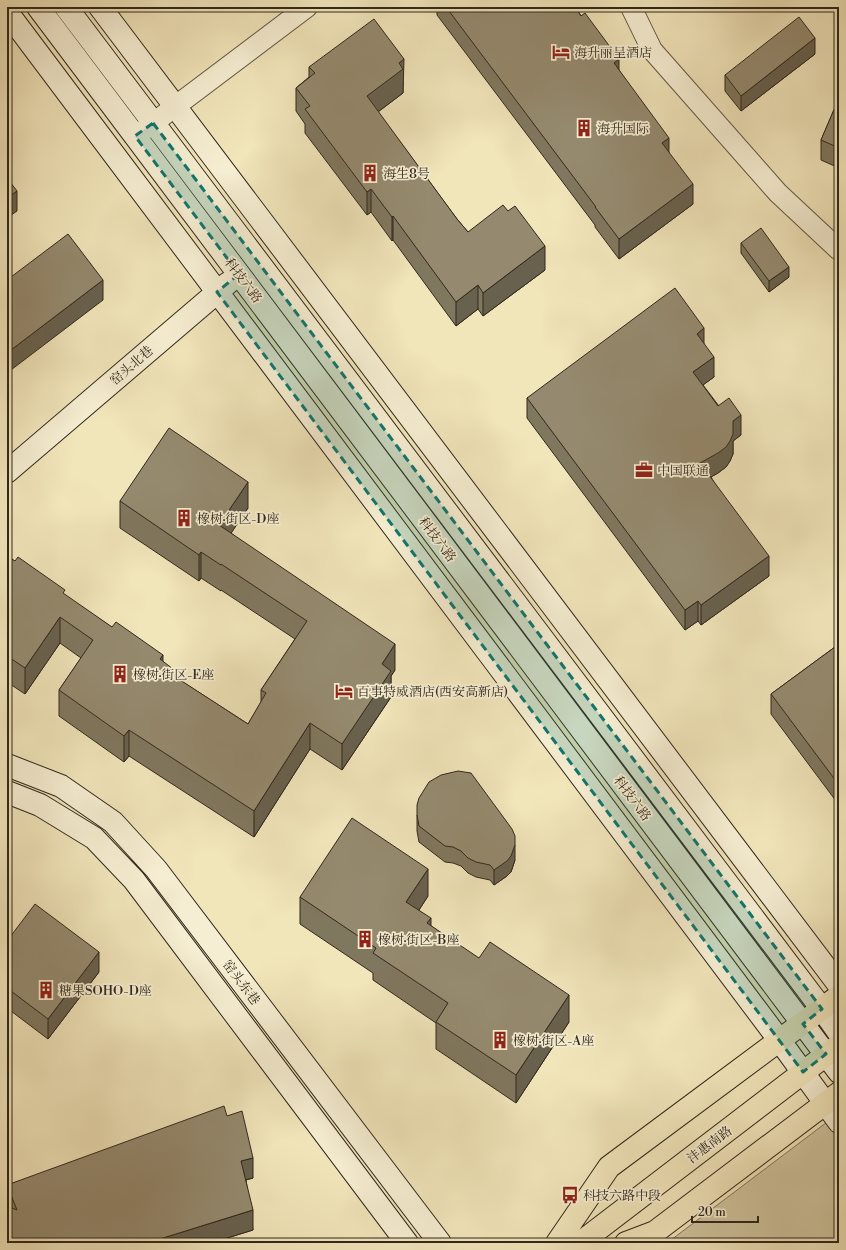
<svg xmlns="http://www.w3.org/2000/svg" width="846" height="1250" font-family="'Libre Bodoni','Noto Serif SC',serif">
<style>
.green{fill:#d0c59f;stroke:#80765e}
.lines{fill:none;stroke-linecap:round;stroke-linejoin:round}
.street-casing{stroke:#615744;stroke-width:22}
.secondary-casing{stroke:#31281d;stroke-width:24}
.primary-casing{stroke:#31281d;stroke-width:24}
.street{stroke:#f6eed2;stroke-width:20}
.secondary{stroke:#f6eed2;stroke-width:22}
.primary{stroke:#f1e5ba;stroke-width:22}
.wall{fill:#80775f;stroke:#31281d}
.shaded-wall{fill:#68614e;stroke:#31281d}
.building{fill:#958a6f;stroke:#31281d}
.marked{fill:#0f766e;fill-opacity:0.2;stroke:#0f766e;stroke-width:3;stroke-dasharray:8 5;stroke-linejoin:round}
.labels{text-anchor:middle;stroke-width:3.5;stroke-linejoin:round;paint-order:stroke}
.poi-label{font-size:13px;fill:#31281d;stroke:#f6eed2;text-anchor:start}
.street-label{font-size:13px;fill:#31281d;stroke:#f6eed2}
</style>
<rect width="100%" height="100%" fill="#f1e5ba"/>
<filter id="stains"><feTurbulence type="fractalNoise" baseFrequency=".005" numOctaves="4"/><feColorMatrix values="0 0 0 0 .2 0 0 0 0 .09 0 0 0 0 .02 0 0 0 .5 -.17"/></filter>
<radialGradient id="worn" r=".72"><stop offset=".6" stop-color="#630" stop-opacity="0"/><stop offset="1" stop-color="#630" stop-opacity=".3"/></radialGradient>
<path class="green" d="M839,1113V1243H667Z"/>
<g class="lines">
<g class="street-casing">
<path id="street" d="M631,7L652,50L778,193L839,250
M140,133L307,7"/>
</g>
<g class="secondary-casing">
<path id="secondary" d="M38,7L839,1072
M66,7L822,1009L839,1033
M100,7L839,985
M7,12L780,1041L839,1122
M7,472L228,283
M7,765L61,786L113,822L156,869L440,1243
M7,792L40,805L94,838L134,880L407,1243"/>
</g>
<g class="primary-casing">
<path id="primary" d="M557,1243L609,1167L839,996
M580,1243L839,1045
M626,1243L655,1232L839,1093"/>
</g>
<use href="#street" class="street"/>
<use href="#secondary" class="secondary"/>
<use href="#primary" class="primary"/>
</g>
<path class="wall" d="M437,7H575L619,70L669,153L693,204L619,259L595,227V225L437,15Z
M815,54L741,111L725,91V75Z
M309,67L404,83L403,84V93L378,112L457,219L468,232L545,270L483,316L478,309L456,326L393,240L392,241L371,212L367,215L305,133V124L296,111V88L309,77Z
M839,98V168L821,160V140Z
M741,243L789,277L769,292L741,253Z
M704,344L714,377L703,385L741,435L733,441V454L730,461L726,467L718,473L711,477L769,576L701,625L698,621L685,630L527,418V398Z
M120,501L248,508L231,533L395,670L391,676V697L342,770L310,749L254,837L129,756L124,762L59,716V690L81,658L60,643L25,694L7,682V556L163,662L173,674L175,677L248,724L261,702V690L295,639L221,590V591L201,578L199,581L120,528Z
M839,644V805L771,714V694Z
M417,815L515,860L511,872L507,876L494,885L490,880L476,877L468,873L461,866L453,863L445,862L419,842L417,831Z
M428,896L419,910L431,926L569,1022L516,1103L436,1049V1023L373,980V973L300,924V897Z
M7,941L99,972L48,1039L7,1008Z
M227,1116L253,1178L246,1180L253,1230L211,1243H7V1185Z"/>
<path class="shaded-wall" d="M815,38V54L741,111V96Z
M404,59L403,93L367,120V96L399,63Z
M619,59V79L614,63Z
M669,138V158L662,143Z
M693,184V204L619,259V239Z
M371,189V212L367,215V192Z
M17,191V211L7,218V198Z
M393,216V240L392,241V217Z
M545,246V270L483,316V293Z
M789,267V277L769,292V281Z
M103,280V300L7,373V353Z
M478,285V309L456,326V302Z
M704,328V348L697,334Z
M714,357V377L693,392V372Z
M741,415V435L733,441V454L730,461L726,467L718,473L700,483V463L733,421Z
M248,482V508L219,551V525Z
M201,552V578L199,581V555Z
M769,556V576L701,625V605Z
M698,601V621L685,630V610Z
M60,617V643L25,694V668Z
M395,644V670L391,676V697L342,770V744L382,664Z
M163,655V681L160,659Z
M310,723V749L254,837V811Z
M129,730V756L124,762V736Z
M515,845V860L511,872L507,876L494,885V870Z
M428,869V896L406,930V902Z
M431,918V946L427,923Z
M99,952V972L48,1039V1019Z
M569,995V1022L516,1103V1075Z
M253,1158V1178L241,1181V1161Z
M253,1210V1230L211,1243H147Z"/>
<path class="building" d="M446,7H575L581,16L585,13L619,59L614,63L669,138L662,143L693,184L619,239L595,207H596Z
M799,17L815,38L741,96L725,75Z
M374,19L404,59L399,63L403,69L367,96L457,219L468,232L503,205L508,211L515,206L545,246L483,293L478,285L456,302L393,216L392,217L371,189L367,192L305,109L310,106L296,88L315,73L309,67Z
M839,98V148L821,140Z
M7,178L17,191L7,198Z
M761,228L789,267L769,281L741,243Z
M68,234L103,280L7,353V280Z
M675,288L704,328L697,334L714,357L693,372L718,406L729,398L741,415L733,421V434L730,441L726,447L718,453L700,463L769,556L701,605L698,601L685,610L527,398Z
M169,428L248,482L219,525L395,644L382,664L391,671L342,744L310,723L254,811L129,730L124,736L59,690L93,640L60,617L25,668L7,656V556L15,561L18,557L65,590L63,593L112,627L116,622L163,655L160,659L173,669L171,672L175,675L174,676L248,724L266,693L261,690L307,621L221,564V565L201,552L199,555L120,501Z
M839,644V785L771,694Z
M458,771L471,773L512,829L515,836V845L511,856L507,861L494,870L490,865L476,862L468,858L461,851L453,847L445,846L419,826L417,815V805L419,798L429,782L441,775Z
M352,818L428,869L406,902L431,918L427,923L479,958L490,942L569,995L516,1075L436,1022L448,1003L373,953L376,948L300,897Z
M35,904L99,952L48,1019L7,988V941Z
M224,1106L227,1116L242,1111L253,1158L241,1161L253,1210L147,1243H7V1206L17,1210L7,1185Z"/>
<path class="marked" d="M153,123L822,1009L803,1024L826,1054L803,1072L217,292L239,274L135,136Z"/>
<defs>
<g id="hotel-bare" transform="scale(1.38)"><path d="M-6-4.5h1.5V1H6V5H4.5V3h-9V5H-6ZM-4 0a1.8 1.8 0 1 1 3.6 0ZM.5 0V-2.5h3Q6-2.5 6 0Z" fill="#8f2418" stroke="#f6eed2" stroke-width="2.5" paint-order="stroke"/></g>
<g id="building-bare" transform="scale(1.38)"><path d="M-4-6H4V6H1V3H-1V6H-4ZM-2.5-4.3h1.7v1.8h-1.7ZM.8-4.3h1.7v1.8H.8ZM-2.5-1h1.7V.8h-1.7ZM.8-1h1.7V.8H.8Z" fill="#8f2418" stroke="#f6eed2" stroke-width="2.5" paint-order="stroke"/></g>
<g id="office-bare" transform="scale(1.38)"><path d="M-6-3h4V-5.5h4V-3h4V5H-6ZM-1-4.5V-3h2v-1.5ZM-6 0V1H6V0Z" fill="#8f2418" stroke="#f6eed2" stroke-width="2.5" paint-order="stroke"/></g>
<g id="bus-bare" transform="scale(1.38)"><path d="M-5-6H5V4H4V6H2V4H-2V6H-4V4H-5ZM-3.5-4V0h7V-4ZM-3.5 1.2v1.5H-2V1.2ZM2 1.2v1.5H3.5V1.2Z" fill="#8f2418" stroke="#f6eed2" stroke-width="2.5" paint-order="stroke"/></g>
</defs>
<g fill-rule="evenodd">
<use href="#hotel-bare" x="561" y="52"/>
<use href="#building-bare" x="584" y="128"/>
<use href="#building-bare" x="370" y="173"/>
<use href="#office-bare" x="644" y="470"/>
<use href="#building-bare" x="184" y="518"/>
<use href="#building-bare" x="120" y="674"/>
<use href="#hotel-bare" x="344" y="691"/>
<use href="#building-bare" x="365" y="939"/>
<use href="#building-bare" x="46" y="990"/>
<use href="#building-bare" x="500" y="1040"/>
<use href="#bus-bare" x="570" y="1195"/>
</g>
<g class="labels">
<g class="poi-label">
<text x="574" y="57">海升丽呈酒店</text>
<text x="597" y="133">海升国际</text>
<text x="383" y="178">海生8号</text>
<text x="657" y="475">中国联通</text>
<text x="197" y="523">橡树·街区-D座</text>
<text x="133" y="679">橡树·街区-E座</text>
<text x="357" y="696">百事特威酒店(西安高新店)</text>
<text x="378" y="944">橡树·街区-B座</text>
<text x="59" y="995">糖果SOHO-D座</text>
<text x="513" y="1045">橡树·街区-A座</text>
<text x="583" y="1200">科技六路中段</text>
</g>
<g class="street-label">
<text transform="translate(244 280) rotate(53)" y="5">科技六路</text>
<text transform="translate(131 365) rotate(-41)" y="5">窑头北巷</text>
<text transform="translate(438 539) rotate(53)" y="5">科技六路</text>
<text transform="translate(633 798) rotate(53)" y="5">科技六路</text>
<text transform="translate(242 982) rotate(53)" y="5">窑头东巷</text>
<text transform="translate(709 1144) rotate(-37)" y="5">沣惠南路</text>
</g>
</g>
<rect width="846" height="1250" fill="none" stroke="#f1e5ba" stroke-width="24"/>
<rect x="8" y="8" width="830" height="1234" fill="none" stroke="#31281d" stroke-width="2"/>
<rect x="12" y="12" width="822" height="1226" fill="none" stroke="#31281d"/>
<path d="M692 1216v6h66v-6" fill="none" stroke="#31281d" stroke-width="2"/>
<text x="698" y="1216" font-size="12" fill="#31281d" stroke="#f6eed2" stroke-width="3" paint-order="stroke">20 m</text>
<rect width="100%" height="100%" filter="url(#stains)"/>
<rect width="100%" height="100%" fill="url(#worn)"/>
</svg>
